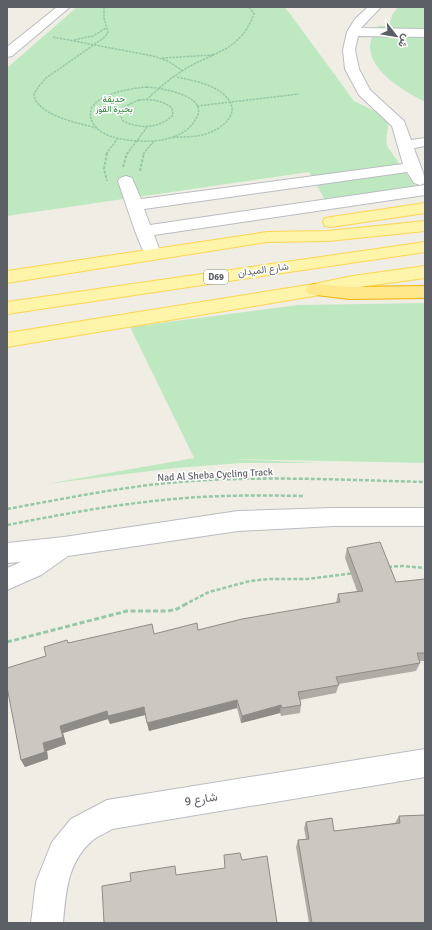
<svg xmlns="http://www.w3.org/2000/svg" width="432" height="930" font-family="Signika,Vazirmatn,sans-serif">
<style>
.green{fill:#bee9c0}
.lines{fill:none;stroke-linecap:round;stroke-linejoin:round}
.minor-casing{stroke:#b9bcc1;stroke-width:2}
.major-casing{stroke:#fdd54f;stroke-width:2}
.highway-casing{stroke:#f4b300;stroke-width:2}
.path-far3{stroke:#95c8a7;stroke-width:1.5;stroke-dasharray:2.5 1;stroke-linecap:butt}
.path-far2{stroke:#95c8a7;stroke-width:2;stroke-dasharray:3 1.5;stroke-linecap:butt}
.path-far1{stroke:#95c8a7;stroke-width:2.5;stroke-dasharray:4 2;stroke-linecap:butt}
.path{stroke:#95c8a7;stroke-width:3;stroke-dasharray:5 2.5;stroke-linecap:butt}
.minor{fill:#fff;fill-rule:evenodd}
.major{fill:#fff5aa;fill-rule:evenodd}
.highway{fill:#ffe78c;fill-rule:evenodd}
.wall{fill:#afaca6}
.shaded-wall{fill:#8e8c87}
.building{fill:#cbc8c1;stroke:#8e8c87}
.labels{text-anchor:middle;stroke-width:3;stroke-linejoin:round;paint-order:stroke}
.far-park-label{font-size:9px;fill:#2d8435;stroke:#fff}
.shield{fill:#fff;stroke:#8d9094;stroke-width:1}
.shield-label{font-size:9px;font-weight:bold;fill:#5c6066}
.street-label{font-size:10px;fill:#5c6066;stroke:#fff}
.near-street-label{font-size:12px;fill:#5c6066;stroke:#fff}
</style>
<rect width="100%" height="100%" fill="#f0eee4"/>
<path class="green" d="M77,7H285L354,101L379,113L388,120C389,130 385,137 387,146L415,186L325,200L309,172L7,216V68Z
M398,7H425V102C405,92 363,68 371,40C372,35 376,30 378,26H389L392,15Z
M425,303V463L229,459L321,463H242L175,468L46,484L194,458L130,327L298,305Z"/>
<g class="lines">
<g class="minor-casing">
<path id="minor" d="M57,7H70L12,56L7,57V47Z
M368,7H381L361,28L425,29V37L358,36L355,50L359,69L370,90L404,121L411,140L425,138V146L414,148C417,159 425,173 425,183L420,185L414,183L407,172L144,209L150,225L425,185V195L154,235L161,254L158,258L152,259L146,258L135,231L118,181L120,178L126,176L132,178L141,199L403,164L392,126L359,95L345,69L343,50L347,32L355,19Z
M333,508H425V526H333L238,531L68,556L41,575L7,590V568L21,562L7,563V543L64,537L238,511Z
M425,749V777L112,829C106,833 98,836 93,840C67,862 66,892 63,923H31L36,882L52,842L71,819L107,800Z"/>
</g>
<g class="major-casing">
<path id="major" d="M425,203V213L331,227L325,226L323,222L325,218L331,217Z
M425,221V231L328,241L267,242L7,283V271L267,232L328,231Z
M425,242V252L7,314V302Z
M425,266V278L352,288L314,296L7,347V333L314,284L352,276Z"/>
</g>
<g class="highway-casing">
<path id="highway" d="M314,284L349,287L425,286V298L349,299L308,294L305,290L308,286Z"/>
</g>
<path class="path-far3" d="M53,37L153,56L168,61L183,71
M74,40L93,36L106,28
M162,58L213,55
M147,87C160,88 208,95 197,117C193,125 187,131 178,135C161,143 139,142 121,139C111,137 98,133 93,123C78,96 131,88 147,87Z
M139,100C151,99 162,100 172,108L173,115C159,129 140,129 123,121L120,114L123,107Z
M146,100C157,90 169,79 182,71C213,51 239,53 254,14L249,7
M197,106L299,94
M97,128C81,124 35,115 34,94L39,86L46,78L105,37L108,32L104,18V7
M173,137C184,137 196,137 206,134C226,127 244,110 222,93C209,83 191,80 176,77
M106,154L118,138
M127,154L147,127
M143,154L154,141"/>
<path class="path-far2" d="M107,153L104,169L107,181
M123,167L127,153
M140,171L144,153"/>
<path class="path-far1" d="M7,509C68,498 130,485 192,481C270,476 348,480 425,482
M7,525C59,515 111,505 163,500C210,495 256,495 303,496
M388,567L403,566L425,568
M184,605L209,592L250,581L269,579H307L354,573"/>
<path class="path" d="M7,642L127,611H168L177,609L186,604"/>
<use href="#minor" class="minor"/>
<use href="#major" class="major"/>
<use href="#highway" class="highway"/>
</g>
<path class="wall" d="M347,548L396,582L425,579V661H420V663L416,671L339,684L336,693L300,700L301,705L300,713L281,716L280,713L241,723L237,708L149,731L145,715L110,724L108,719L63,733L66,744L47,751L48,759L25,767L21,760L46,656L68,643L154,634L198,630L336,603L338,594L357,591L345,558Z
M399,816L425,923H309L296,847L298,840L306,839L304,828L306,822L334,831L395,823Z"/>
<path class="shaded-wall" d="M237,700V708L149,731L147,723Z
M281,705L280,713L241,723L242,716Z
M144,707L145,715L110,724L108,719L63,733L66,744L47,751L48,759L25,767L21,760L43,743L60,726L107,711Z"/>
<path class="building" d="M380,542L396,582L425,579V653H417L420,663L336,677L339,685L298,692L301,705L282,708L281,705L242,716L237,700L147,723L144,707L108,716L107,711L60,726L63,737L43,743L45,752L21,760L7,687V668L46,656L44,647L67,640L68,643L152,624L154,634L197,623L198,630L242,619L340,602L338,594L363,591L347,548Z
M425,815V923H312L298,840L309,839L306,822L332,818L334,831L400,823L399,816Z
M240,853L242,860L267,856L277,923H104L102,886L131,881L130,873L175,866L176,875L225,868L224,855Z"/>
<g class="labels">
<g class="far-park-label">
<text x="114" y="102">حديقة<tspan x="114" dy="10">بحيرة القوز</tspan></text>
</g>
<rect class="shield" x="204" y="270" width="24" height="14" rx="3"/>
<g class="shield-label">
<text x="216" y="280">D69</text>
</g>
<g class="street-label">
<text transform="translate(263 269) rotate(-8)" y="4">شارع الميدان</text>
<text transform="translate(215 474) rotate(-3)" y="4">Nad Al Sheba Cycling Track</text>
</g>
<g class="near-street-label">
<text transform="translate(201 799) rotate(-9)" y="4">شارع 9</text>
</g>
</g>
<rect width="432" height="930" fill="none" stroke="#5c6066" stroke-width="16"/>
<g transform="translate(396 36) rotate(121)" stroke="#ffffff" stroke-width="3" paint-order="stroke">
<path d="M0-3L7 15L0 10L-7 15Z" fill="#5c6066"/>
<text y="-6" font-size="11" font-weight="bold" text-anchor="middle" fill="#5c6066">ش</text>
</g>
</svg>
